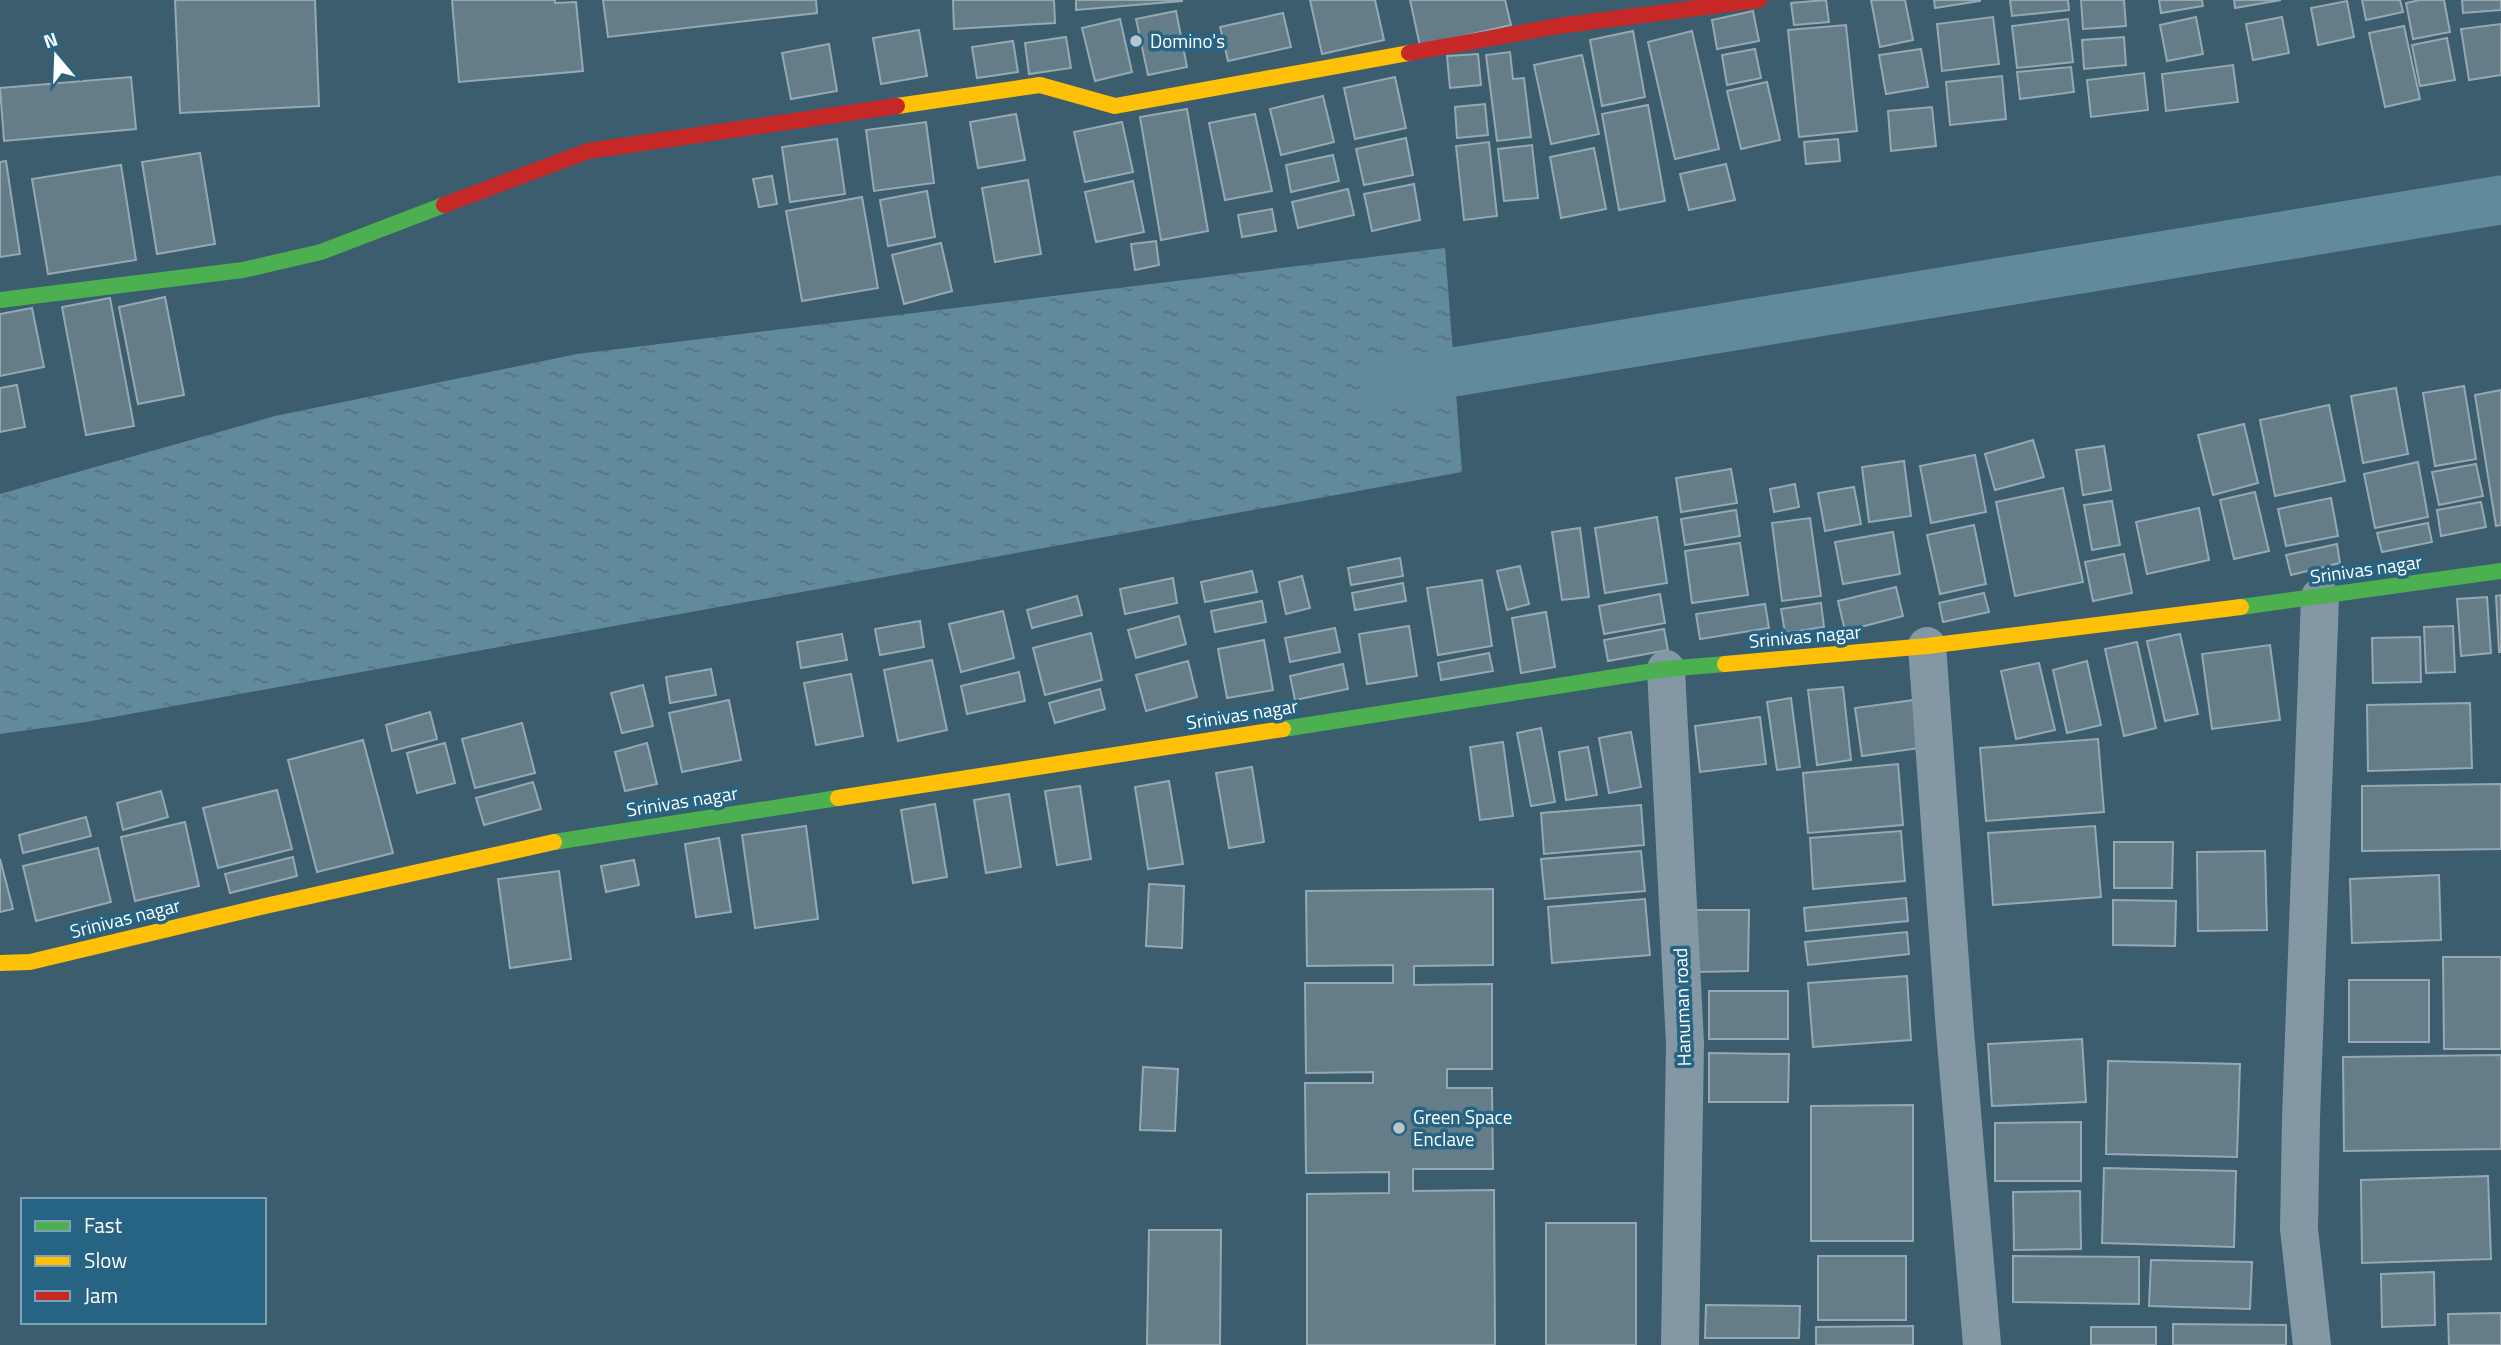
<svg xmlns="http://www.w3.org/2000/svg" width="2501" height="1345" font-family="'Titillium Web',sans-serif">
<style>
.water{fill:url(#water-ripples)}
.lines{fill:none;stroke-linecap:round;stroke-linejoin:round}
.canal{stroke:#618a9d;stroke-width:49}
.building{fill:#647d89;stroke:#96a9b2;stroke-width:2}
.street{stroke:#8398a4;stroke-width:38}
.fast{stroke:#4caf50;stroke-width:16}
.slow{stroke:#ffc107;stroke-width:16}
.jam{stroke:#c62828;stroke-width:16}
.poi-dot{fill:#bbc6cc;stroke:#276483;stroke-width:2.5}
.labels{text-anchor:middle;stroke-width:7;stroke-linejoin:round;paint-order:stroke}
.poi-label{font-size:19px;fill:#fff;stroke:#276483;text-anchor:start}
.street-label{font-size:19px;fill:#fff;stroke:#276483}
</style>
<defs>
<pattern id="water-ripples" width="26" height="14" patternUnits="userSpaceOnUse" patternTransform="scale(1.75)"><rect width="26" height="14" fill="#618a9d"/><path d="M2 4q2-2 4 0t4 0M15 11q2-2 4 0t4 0" fill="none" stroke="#59717d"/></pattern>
</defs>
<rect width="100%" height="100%" fill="#3c5d6e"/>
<path class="water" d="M1445,248L1462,472L86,722L0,734V494L275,416L577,354Z"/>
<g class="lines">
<path class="canal" d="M1387,383L2501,200"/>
</g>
<path class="building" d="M175,0H315L319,106L180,113Z
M452,0H555V3L576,2L583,71L459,82Z
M603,0H816L817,13L608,37Z
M953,0H1054L1055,23L954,29Z
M1076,0H1182V1L1076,10Z
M1310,0H1375L1384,40L1322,54Z
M1410,0H1505L1511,25L1420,46Z
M1826,0L1829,22L1794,25L1791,3Z
M1871,0H1905L1913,40L1880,47Z
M1934,0H1980V1L1935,8Z
M2010,0H2068L2069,10L2012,16Z
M2081,0H2124L2126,26L2083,29Z
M2159,0H2202L2203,6L2161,13Z
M2234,0H2281L2235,8Z
M2362,0H2400L2403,12L2366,20Z
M2420,0H2444L2450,32L2413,39L2406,3Z
M2462,0H2501V10L2463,13Z
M2347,1L2354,37L2318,45L2311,8Z
M1176,11L1187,67L1148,75L1136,19Z
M1753,11L1759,41L1717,49L1712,20Z
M1283,13L1291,47L1228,61L1220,27Z
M1993,17L1999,64L1942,71L1937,24Z
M2196,17L2203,54L2167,61L2160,25Z
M2282,17L2289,53L2253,60L2246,24Z
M1120,19L1132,72L1095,81L1082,28Z
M2068,19L2073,62L2017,68L2012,26Z
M2501,24V75L2469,80L2461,29Z
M1846,25L1857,131L1799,137L1788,30Z
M2404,26L2420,99L2385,107L2369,33Z
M919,30L927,76L881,84L873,38Z
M1633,31L1645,97L1602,106L1590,40Z
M1692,31L1719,149L1675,159L1648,42Z
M1066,37L1071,68L1029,74L1025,43Z
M2124,37L2126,65L2084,69L2082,40Z
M2447,38L2455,80L2420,86L2412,45Z
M1013,41L1018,72L977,78L972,47Z
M829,44L837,91L791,99L782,53Z
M1755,49L1761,78L1727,85L1722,55Z
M1921,49L1928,87L1886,94L1879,55Z
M1510,52L1513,79L1524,78L1531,137L1497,141L1486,55Z
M1478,54L1481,85L1450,88L1447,56Z
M1582,55L1599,134L1551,144L1534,65Z
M2233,65L2238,102L2166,111L2162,74Z
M2071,67L2074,92L2020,99L2017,72Z
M2144,73L2148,110L2091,117L2087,80Z
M2002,76L2006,119L1950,125L1946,82Z
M131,77L136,129L4,141L0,88Z
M1395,77L1406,128L1355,139L1344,88Z
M1767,82L1780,140L1741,149L1727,91Z
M1323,96L1334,142L1281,155L1270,109Z
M1485,104L1488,135L1457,138L1455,107Z
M1648,105L1665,201L1619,210L1602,114Z
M1932,107L1936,146L1891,151L1888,111Z
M1187,109L1208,231L1161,240L1140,117Z
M1016,114L1025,160L978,168L970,122Z
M1255,114L1272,191L1225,200L1209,123Z
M926,122L934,183L874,191L866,130Z
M1122,122L1133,172L1085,182L1074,132Z
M1406,138L1413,175L1364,185L1356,149Z
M837,139L845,194L790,202L782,147Z
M1838,139L1840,161L1806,164L1804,142Z
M1489,142L1497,216L1464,220L1456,146Z
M1532,145L1538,198L1504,201L1498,149Z
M1594,148L1606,209L1561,218L1550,157Z
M200,153L215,244L157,254L142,162Z
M1333,155L1339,181L1291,192L1286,165Z
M6,161L20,254L0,257V162Z
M1726,164L1735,200L1689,210L1680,174Z
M121,165L136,260L48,274L32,179Z
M772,176L777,204L759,207L753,179Z
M1028,180L1041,254L995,262L982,188Z
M1133,181L1144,232L1096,242L1085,192Z
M1414,184L1420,220L1372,231L1364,194Z
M1348,189L1354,215L1298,228L1292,202Z
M927,191L935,237L888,246L880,200Z
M862,197L878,288L802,301L786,211Z
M1272,209L1276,231L1242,237L1238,215Z
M1156,241L1159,265L1135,270L1131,244Z
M941,243L952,291L904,304L892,255Z
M165,297L184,395L138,404L119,307Z
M110,298L134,426L86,435L62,307Z
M32,308L44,367L0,376V314Z
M17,385L25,427L0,432V388Z
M2464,386L2476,459L2435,466L2423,393Z
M2396,388L2408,454L2363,463L2351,396Z
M2501,390V525L2496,526L2475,395Z
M2329,405L2345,481L2275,496L2260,420Z
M2244,424L2258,483L2213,495L2198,435Z
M2033,440L2044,477L1995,490L1985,454Z
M2104,446L2111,490L2083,495L2076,450Z
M1975,455L1986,512L1931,523L1920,466Z
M1904,461L1911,516L1869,522L1862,467Z
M2418,462L2428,517L2375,528L2364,474Z
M2476,464L2483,496L2439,505L2432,472Z
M1731,469L1737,503L1681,512L1676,478Z
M1795,484L1799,507L1774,512L1770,489Z
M1854,487L1861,524L1825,531L1818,493Z
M2063,488L2083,582L2015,596L1996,502Z
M2255,492L2269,551L2234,559L2220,500Z
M2331,498L2338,536L2286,546L2278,509Z
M2112,501L2120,545L2092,550L2084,505Z
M2481,502L2486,527L2441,536L2437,510Z
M2199,508L2209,560L2147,574L2136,522Z
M1736,510L1740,536L1685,545L1681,519Z
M1657,517L1667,583L1605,593L1595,528Z
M1810,518L1821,596L1782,601L1772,523Z
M2428,523L2432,542L2382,552L2377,533Z
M1974,525L1986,584L1940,594L1927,535Z
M1580,528L1589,597L1562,600L1552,532Z
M1893,532L1900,574L1843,584L1835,542Z
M1740,543L1748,595L1692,603L1685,551Z
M2337,544L2340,563L2291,575L2286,555Z
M2124,554L2132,593L2093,601L2085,562Z
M1400,558L1403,576L1351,585L1348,568Z
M1520,566L1529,604L1507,610L1497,571Z
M1252,571L1257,592L1205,602L1201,582Z
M1302,576L1310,608L1286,614L1279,582Z
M1173,578L1177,603L1125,614L1120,589Z
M1482,580L1492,646L1438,655L1427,588Z
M1403,583L1406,601L1355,610L1352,593Z
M1896,587L1903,616L1845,631L1838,601Z
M1984,593L1989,612L1943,622L1939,603Z
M1660,594L1665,623L1604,634L1599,606Z
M2501,595V652H2499L2496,596Z
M1077,596L1082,615L1032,628L1027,610Z
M2487,597L2491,653L2461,656L2457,599Z
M1262,601L1266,622L1215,632L1211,611Z
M1821,603L1824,627L1785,633L1781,609Z
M1765,604L1769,628L1700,639L1696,614Z
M1003,611L1014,658L961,672L949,624Z
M1546,612L1555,667L1521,673L1512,618Z
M1179,616L1186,644L1136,658L1128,630Z
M920,621L924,647L880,655L875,629Z
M1409,626L1417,676L1367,684L1359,634Z
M2453,626L2455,672L2426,673L2424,627Z
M1335,628L1340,652L1290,662L1285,638Z
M1664,629L1668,650L1608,661L1604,640Z
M1091,633L1102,680L1045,695L1033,648Z
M842,634L847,660L801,668L797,642Z
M2180,634L2198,714L2165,721L2147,641Z
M2420,637L2421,682L2373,683L2372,638Z
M1264,640L1273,690L1227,698L1218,649Z
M2137,642L2156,728L2124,736L2105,649Z
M2270,645L2280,720L2212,729L2202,654Z
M1489,653L1493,671L1441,680L1438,663Z
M932,660L947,730L898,741L884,670Z
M1188,661L1197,697L1146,711L1136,675Z
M2087,661L2101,725L2067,733L2053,670Z
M2039,663L2055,730L2016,739L2001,671Z
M1343,664L1348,689L1295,700L1290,676Z
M711,669L716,695L670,703L666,677Z
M1019,672L1025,701L967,714L961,686Z
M851,674L863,736L816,745L804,683Z
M643,685L653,726L622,733L611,693Z
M1843,687L1851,760L1817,765L1808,690Z
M1100,689L1105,709L1055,723L1049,703Z
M1791,698L1800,767L1777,770L1767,702Z
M729,700L741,760L682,772L669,713Z
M1914,700L1920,748L1862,756L1855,708Z
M2470,703L2472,768L2368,771L2367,705Z
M430,712L437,739L392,751L386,725Z
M1760,717L1766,764L1700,772L1695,726Z
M522,723L535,773L475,788L462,739Z
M1541,728L1555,802L1531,806L1517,733Z
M1631,732L1641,787L1609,793L1599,738Z
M2098,739L2104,812L1986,821L1980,748Z
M363,740L393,853L317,872L288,760Z
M1503,742L1513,816L1480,820L1470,747Z
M445,743L455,783L417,793L407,753Z
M647,743L657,784L625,791L615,752Z
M1588,747L1597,795L1566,800L1559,752Z
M1898,764L1903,825L1808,833L1803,773Z
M1252,767L1264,842L1229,848L1216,773Z
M1169,781L1183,864L1148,869L1135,787Z
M533,782L541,809L484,825L476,798Z
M2501,784V849L2362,851V786Z
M1080,786L1091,859L1057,865L1045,791Z
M277,790L292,849L218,868L203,808Z
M161,791L168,817L123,830L117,803Z
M1009,794L1021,867L986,873L974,800Z
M935,804L947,877L913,883L901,810Z
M1641,805L1644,845L1544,854L1541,813Z
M86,817L91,836L23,853L19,835Z
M185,822L199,886L135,901L121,837Z
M806,826L818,919L755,928L742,835Z
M2095,826L2101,897L1993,905L1988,833Z
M1901,831L1905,881L1813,889L1810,838Z
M719,838L731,912L696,917L685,844Z
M2114,842H2173L2172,888H2114Z
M98,848L111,902L36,921L23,866Z
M1641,851L1645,891L1545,899L1541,859Z
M2265,851L2267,930L2198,931L2197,852Z
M293,857L297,876L230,893L225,874Z
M0,859L13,909L0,912Z
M634,860L639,885L606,892L601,866Z
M559,871L571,959L510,968L498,879Z
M2439,875L2441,940L2352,943L2350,879Z
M1149,884L1184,886L1182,948L1146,946Z
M1493,889V965L1414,966V985L1492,984V1069H1447V1088H1492L1493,1169H1413V1191L1494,1190L1495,1345H1307V1194L1389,1193V1172L1306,1173L1305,1083H1373V1072L1306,1073L1305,983H1393V965L1307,966L1306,891Z
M1906,898L1908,921L1806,931L1804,908Z
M1645,899L1650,955L1552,963L1548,907Z
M2113,900L2176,901L2175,946L2113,945Z
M1696,910H1749L1748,971L1695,972Z
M1907,932L1909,954L1808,965L1805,942Z
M2443,957H2501V1049H2444Z
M1907,976L1911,1040L1813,1047L1808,983Z
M2349,980H2429V1042H2349Z
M1709,991H1788V1039H1709Z
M2082,1039L2086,1102L1992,1106L1988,1044Z
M1709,1053L1789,1054L1788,1102H1709Z
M2501,1055V1149L2344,1151L2343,1057Z
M2108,1061L2240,1064L2237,1157L2106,1154Z
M1143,1067L1178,1069L1175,1131L1140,1130Z
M1913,1105V1241H1811V1106Z
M2081,1122V1181H1995V1123Z
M2104,1168L2236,1171L2234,1247L2102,1243Z
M2488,1176L2491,1259L2362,1263L2361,1180Z
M2080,1191L2081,1249L2014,1250L2013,1192Z
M1546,1223H1636V1345H1546Z
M1149,1230H1221L1220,1345H1147Z
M1818,1256H1906V1320H1818Z
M2013,1256L2139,1257V1304L2013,1302Z
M2151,1260L2252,1262L2250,1309L2149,1306Z
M2434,1272L2435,1325L2382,1327L2381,1274Z
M1706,1305L1800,1306L1799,1338H1705Z
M2501,1313V1345H2449L2448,1314Z
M2173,1324L2286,1325V1345H2173Z
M1913,1326V1345H1816V1327Z
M2091,1327H2156V1345H2091Z"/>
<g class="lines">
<path class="street" d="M1927,646L1955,1031L1982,1345
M1666,669L1685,1044L1680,1345
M2312,1345L2299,1229L2301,1118L2320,597"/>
<path class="fast" d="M0,300L243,270L321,252L444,205
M2241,607L2501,571
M1283,729L1666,669L1725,664
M554,842L838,798"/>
<path class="slow" d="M897,106L1040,85L1115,106L1409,53
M1725,664L1927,646L2241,607
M838,798L1283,729
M0,963L30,962L265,906L554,842"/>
<path class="jam" d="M1409,53L1558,26L1759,0
M444,205L588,151L897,106"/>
</g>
<g class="poi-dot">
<circle cx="1136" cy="41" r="7"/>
<circle cx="1399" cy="1128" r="7"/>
</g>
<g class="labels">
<g class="poi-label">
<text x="1150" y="48">Domino's</text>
<text x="1413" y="1124">Green Space<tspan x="1413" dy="22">Enclave</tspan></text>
</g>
<g class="street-label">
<text transform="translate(2366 569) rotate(-8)" y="7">Srinivas nagar</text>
<text transform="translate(1805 636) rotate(-5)" y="7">Srinivas nagar</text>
<text transform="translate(1242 714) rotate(-9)" y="7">Srinivas nagar</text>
<text transform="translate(682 801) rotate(-9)" y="7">Srinivas nagar</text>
<text transform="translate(125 918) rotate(-14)" y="7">Srinivas nagar</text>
<text transform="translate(1682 1007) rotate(-92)" y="7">Hanuman road</text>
</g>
</g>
<rect x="21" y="1198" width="245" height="126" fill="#276483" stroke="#7da2b5" stroke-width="2"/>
<rect x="35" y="1221" width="35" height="10" fill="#4caf50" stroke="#7da2b5" stroke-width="2"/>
<text x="84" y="1233" font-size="21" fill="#ffffff">Fast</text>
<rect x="35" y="1256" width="35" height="10" fill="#ffc107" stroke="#7da2b5" stroke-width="2"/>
<text x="84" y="1268" font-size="21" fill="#ffffff">Slow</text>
<rect x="35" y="1291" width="35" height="10" fill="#c62828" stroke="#7da2b5" stroke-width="2"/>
<text x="84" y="1303" font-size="21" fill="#ffffff">Jam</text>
<g transform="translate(56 56) rotate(341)" stroke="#276483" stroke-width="5" paint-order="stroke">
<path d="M0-5L12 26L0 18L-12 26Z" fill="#ffffff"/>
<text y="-10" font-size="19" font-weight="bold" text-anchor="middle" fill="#ffffff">N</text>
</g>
</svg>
